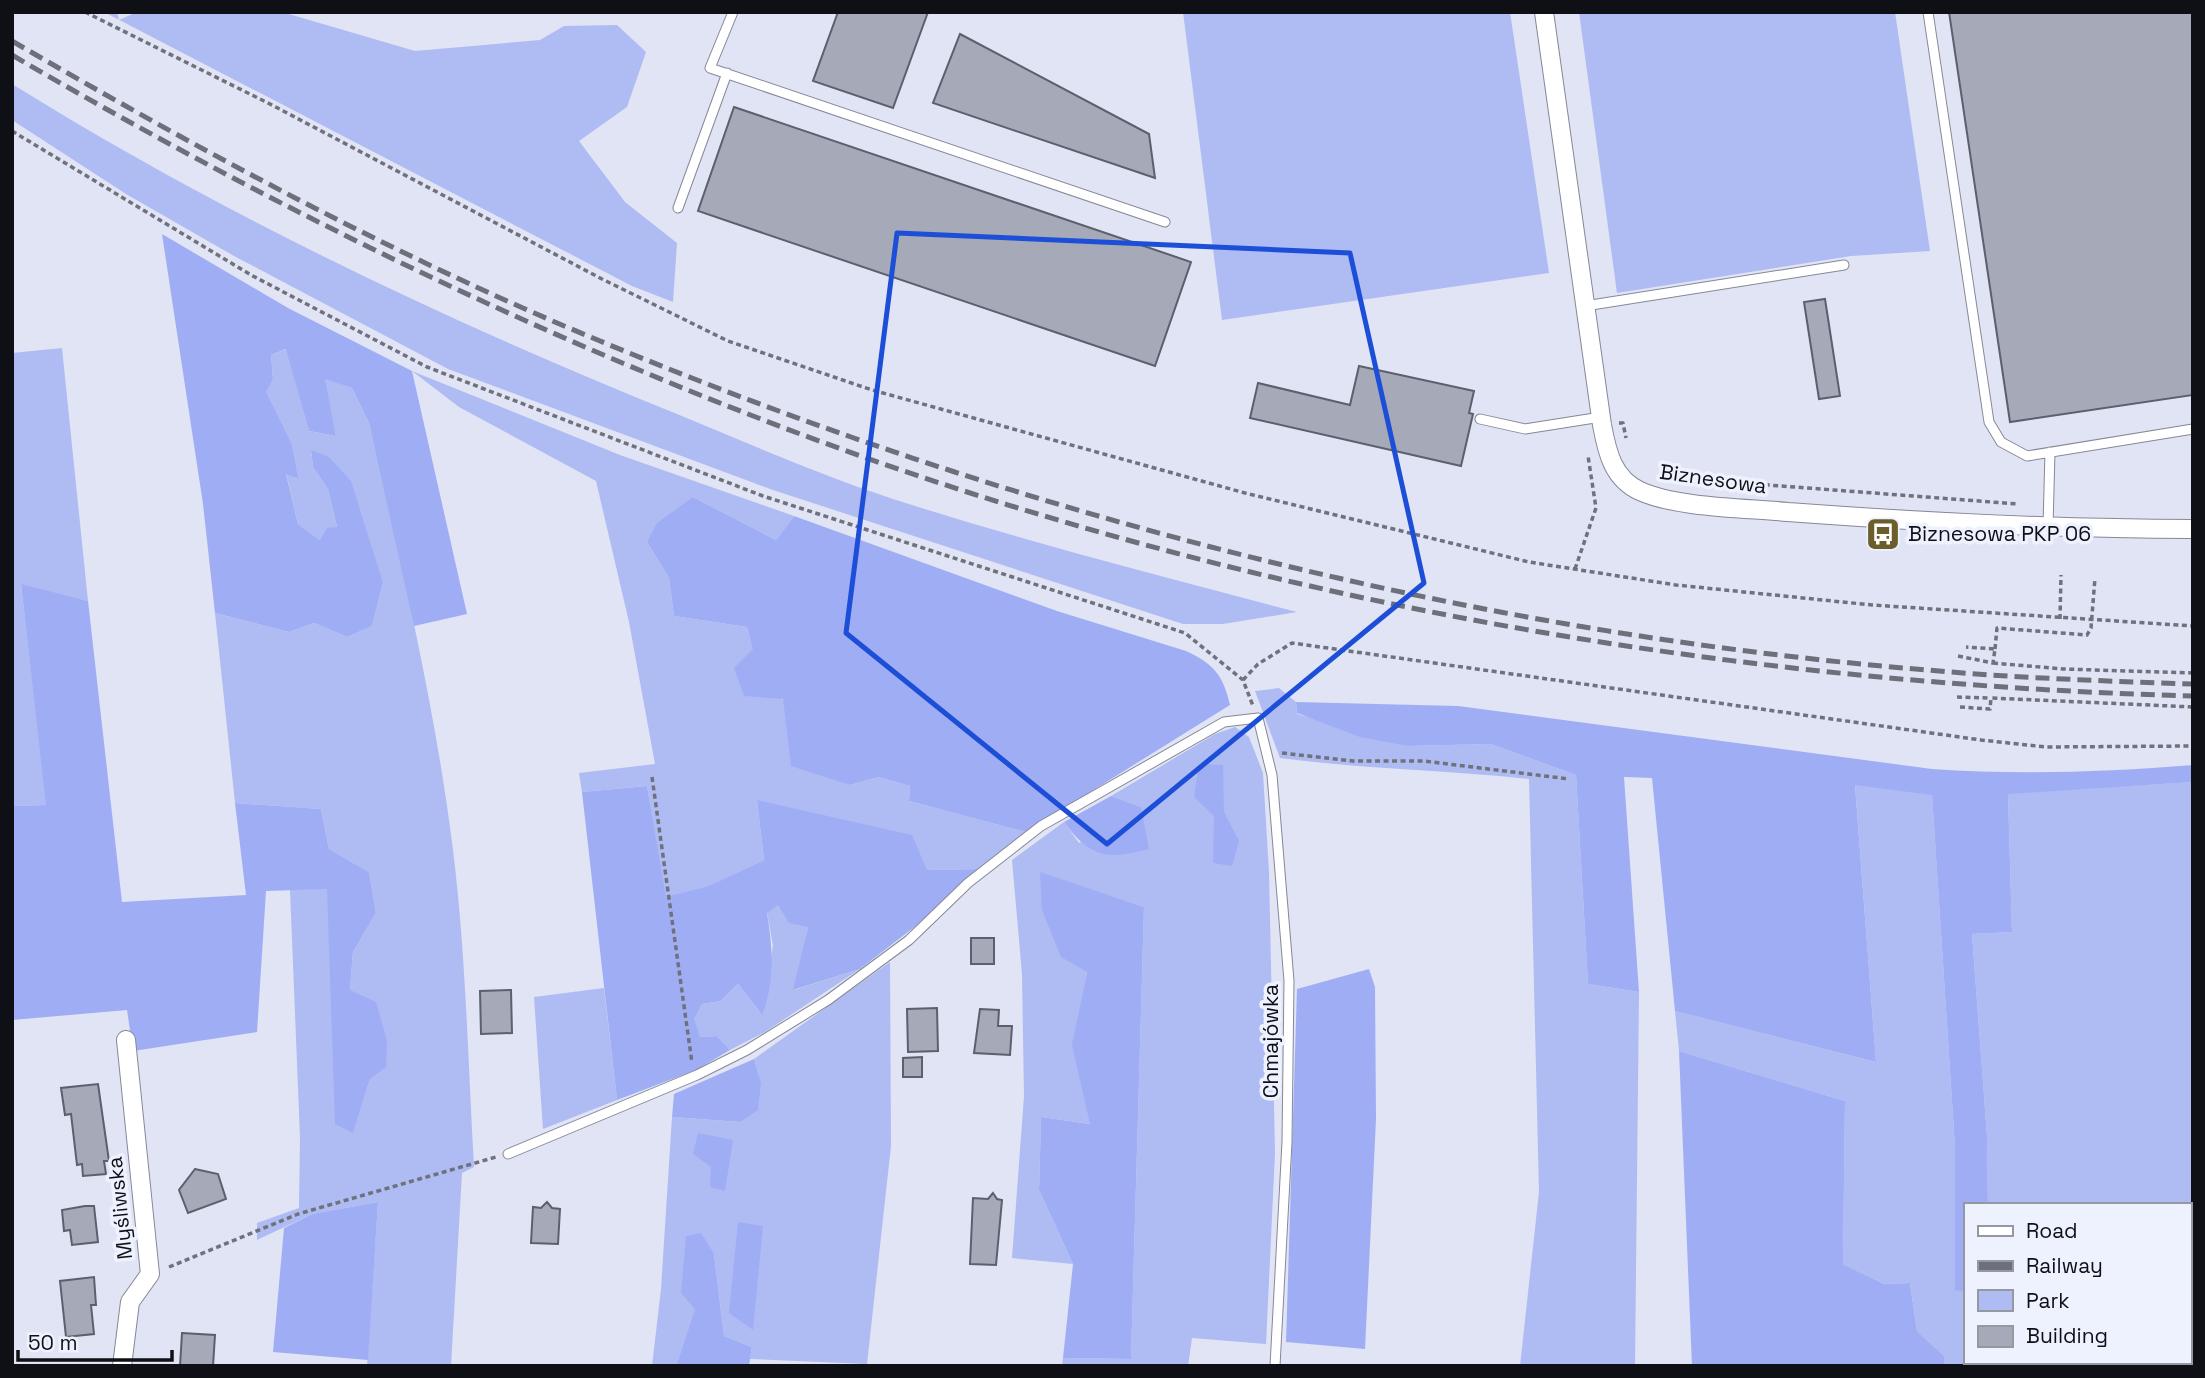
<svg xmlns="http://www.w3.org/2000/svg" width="2205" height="1378" font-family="'Space Grotesk',sans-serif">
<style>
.green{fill:#afbbf3}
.forest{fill:#9faef4}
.building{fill:#a5a9b8;stroke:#5c606d;stroke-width:2}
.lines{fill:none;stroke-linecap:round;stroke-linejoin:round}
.lane-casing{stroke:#858897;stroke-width:11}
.street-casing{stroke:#858897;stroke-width:20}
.path{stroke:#6f727c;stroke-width:3.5;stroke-dasharray:5 3.5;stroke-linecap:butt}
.lane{stroke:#fff;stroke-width:9}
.street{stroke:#fff;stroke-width:18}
.rail{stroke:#6d707a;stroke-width:5;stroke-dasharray:14 7;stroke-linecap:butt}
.marked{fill:none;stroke:#1d4ed8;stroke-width:5;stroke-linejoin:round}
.labels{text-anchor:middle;stroke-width:7;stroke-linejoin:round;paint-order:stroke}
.street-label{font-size:21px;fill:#0e1015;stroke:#eef2ff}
.poi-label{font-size:21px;fill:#0e1015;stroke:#eef2ff;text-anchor:start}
</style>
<rect width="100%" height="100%" fill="#e0e4f4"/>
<path class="green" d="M104,12H117L119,20L137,12H282L415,51L540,40L564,26L617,25L646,52L627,107L579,141L625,202L677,243L673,302L632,286Z
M1183,12H1510L1549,273L1222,320Z
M1579,12H1895L1930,251L1851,256L1617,293Z
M12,84C223,215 447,321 677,414C754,446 832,480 912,505C1039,545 1168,578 1297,612L1223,624H1183L773,490L448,369L234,256L126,194L12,120Z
M62,348L88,601L21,585L47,805L12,806V353Z
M287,349L309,431L336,436L324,378L352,388L369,423C401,564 435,705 453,850C466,955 468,1062 474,1167L462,1173L451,1366H367L378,1202L312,1214L257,1240V1223L299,1208L300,1137L290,890L328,888L336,1124L353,1132L370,1079L350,990L353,952L376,913L369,872L329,849L321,809L235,803L215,613L289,632L314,623L347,637L372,626L383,583L311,451L313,467L328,489L337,527L320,540L298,524L286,473L297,479L292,444L265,392L273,379L271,355Z
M412,371L620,455L794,516L776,540L693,497L647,542L669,578L674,616L747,627C762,687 813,737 850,785L878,777L910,786L909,801L1026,832L978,869L927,870L757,800L764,860L710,886L665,898L647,786L582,792L579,773L655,764L629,622L596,481L459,407Z
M1279,688L1296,702L1297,714L1408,746L1491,744L1576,775L1588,984L1639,992L1635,1366H1520L1539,1192L1529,779C1446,770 1363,769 1280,758L1255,691Z
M1235,727L1249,737L1263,773L1269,872L1275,1153L1266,1344L1192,1338L1188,1366H1062L1063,1358L1131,1359L1144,907L1040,873L1087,972L1073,1045L1091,1124L1041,1117L1039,1190L1073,1264L1012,1258L1024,1096L1022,974L1012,860L1064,822L1079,843L1141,807L1111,796L1215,734Z
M2193,782V1224H2189V1205H1988L1987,1136L1972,934L2012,932L2008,793Z
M1855,784L1932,794L1955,1147V1289L1965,1292V1362H2044V1366H1944V1356L1917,1331L1910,1283L1884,1284L1843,1264L1845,1101L1679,1051L1675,1011L1876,1062Z
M779,904L808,927L794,990L860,969L765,1032L730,1050L717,1036L700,1037L693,1019L702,1004L721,1001L738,984L761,1014L773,946L767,912Z
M890,962L891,1146L867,1364L750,1359L752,1347L724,1336L714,1254L676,1366H652L661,1289L672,1117L740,1122L761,1082L754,1059Z
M604,988L617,1100L543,1129L534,997Z"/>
<path class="forest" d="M162,234L288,308L412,371L467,614L414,626L369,423L352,388L325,379L336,436L309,431L286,349L271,355L273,379L266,392L292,444L298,479L286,474L298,524L320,540L327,528L337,527L328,489L313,467L311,450L329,457L351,481L383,583L372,626L347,637L314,623L289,632L215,613L203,504Z
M693,497L776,540L794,516L1057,611L1186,651C1214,664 1223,675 1230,705L1026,832L909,801L910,786L878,777L850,785L791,766L783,699L744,696L734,668L753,649L747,627L674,616L669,578L647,542L657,523Z
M21,584L88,601L122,902L246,895L235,803L321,809L329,849L369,872L376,913L353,952L350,990L376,1002L387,1041L386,1067L370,1079L353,1133L335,1124L327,889L266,891L257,1032L133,1051L127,1010L12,1020V806L46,805Z
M1296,702L1458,706L1932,769C2020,775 2105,772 2193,765V782L2008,794L2012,932L1972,934L1987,1136L1988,1205H1965V1292L1955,1290V1147L1932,795L1855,785L1876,1062L1675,1011L1652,778L1624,777L1639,992L1588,984L1576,775L1491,744L1408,746L1360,737L1297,713Z
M1199,764L1223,765L1224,812L1239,841L1232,866L1213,863L1214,816L1194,797Z
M647,786L666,897L709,886L764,860L757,800L912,835L927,870L978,869L917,925L860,969L793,990L808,927L789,923L778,905L767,913C773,948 775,982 762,1015L738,984L721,1001L702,1004L694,1019L700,1037L717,1036L730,1050L696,1070L617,1100L582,792Z
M1111,796L1141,807L1149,849C1108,860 1090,858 1064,822Z
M1040,872L1144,907L1131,1359L1063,1358L1073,1264L1039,1190L1041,1117L1090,1124L1072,1045L1087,972L1061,957L1042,910Z
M1369,969L1375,987L1376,1119L1365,1349L1286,1342L1297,989Z
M1679,1051L1845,1101L1843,1264L1884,1284L1910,1283L1917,1331L1944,1356V1366H1692Z
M754,1059L761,1082L758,1110L740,1122L672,1117L674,1094Z
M698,1133L733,1140L725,1191L710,1187L711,1167L693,1154Z
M378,1202L368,1360L273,1352L284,1228L312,1214Z
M738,1222L763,1226L753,1330L729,1313Z
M701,1233L714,1254L724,1336L752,1347L749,1366H676L695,1309L681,1293L686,1236Z"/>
<path class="building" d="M838,12H928L893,108L813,81Z
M1949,12H2193V395L2010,422Z
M960,34L1149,134L1155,178L933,103Z
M734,107L1191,262L1155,366L698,211Z
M1825,299L1840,396L1819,399L1804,302Z
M1359,366L1474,391L1469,413L1473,414L1461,466L1250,418L1258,383L1350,405Z
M971,938H994V964H971Z
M511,990L512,1033L481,1034L480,991Z
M937,1008L938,1051L908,1052L907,1009Z
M980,1009L999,1010L998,1026H1012L1010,1055L974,1053Z
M922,1057V1077H903V1058Z
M98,1084L109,1161H104L106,1174L83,1176L82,1164L77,1165L71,1114L65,1115L61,1088Z
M195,1169L218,1174L226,1199L188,1213L179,1190Z
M993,1193L997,1199L1002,1200L996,1265L970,1264L973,1198L988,1199Z
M547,1202L552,1208L560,1209L558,1244L531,1243L533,1207L541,1208Z
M85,1206H94L98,1242L72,1245L70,1230L64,1231L62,1210Z
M94,1277L96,1305H91L94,1334L66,1337L60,1281Z
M182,1333L215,1335L213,1366H180Z"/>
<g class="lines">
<g class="lane-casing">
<path id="lane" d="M733,12L710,68L1165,222
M1928,12L1989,422L2001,442L2027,456L2193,429
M678,208L727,73
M1585,306L1844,265
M1480,419L1525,429L1601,417
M2048,527L2050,452
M508,1154L697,1075L747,1050L828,1000L909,940L968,883L1041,826L1224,722L1258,718L1272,775L1289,981L1287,1142L1275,1366"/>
</g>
<g class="street-casing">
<path id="street" d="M1544,12L1602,425C1607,452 1613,479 1640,491C1677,508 1747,508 1788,512C1923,522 2057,529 2193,529
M2189,1360H2193
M122,1366L130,1302L150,1274L126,1040"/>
</g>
<path class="path" d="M85,12L270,104L602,279L728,341L872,390L1245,493L1529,562L1676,585L1872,605L2193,626
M12,131L251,275L427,367L763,496L1185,633L1243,680L1253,706
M1619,423H1623L1626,438
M1663,477L2018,504
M1575,569L1596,508L1588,456
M2060,619L2061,575
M1995,649L1997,628L2087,635L2091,628L2095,578
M1958,656L1993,663L1995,649L1966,647
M1993,663L2063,669L2193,673
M1243,680L1258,664L1292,643L1981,740L2046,747L2193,746
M1957,697L1991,698
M1960,707L1990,709L1991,698L2193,707
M1282,753L1353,761H1424L1569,779
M652,777L692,1063
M169,1267L298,1214L496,1157"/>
<use href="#lane" class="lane"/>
<use href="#street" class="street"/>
<path class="rail" d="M12,41C198,149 389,253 588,336C1014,514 1466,632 1927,670C2016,678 2104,681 2193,684
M12,55C265,203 528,332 803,435C1246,600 1720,683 2193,696"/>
</g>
<path class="marked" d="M897,233L1350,253L1424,583L1107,844L846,633Z"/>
<defs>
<g id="bus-square" transform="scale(1.75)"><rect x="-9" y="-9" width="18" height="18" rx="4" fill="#6c5e2b" stroke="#eef2ff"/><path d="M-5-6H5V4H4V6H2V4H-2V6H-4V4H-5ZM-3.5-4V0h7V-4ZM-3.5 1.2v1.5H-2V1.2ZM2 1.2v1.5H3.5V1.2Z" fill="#fff"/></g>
</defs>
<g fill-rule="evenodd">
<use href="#bus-square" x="1883" y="534"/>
</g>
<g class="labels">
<g class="street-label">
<text transform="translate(1713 479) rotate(8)" y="7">Biznesowa</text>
<text transform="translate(1271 1041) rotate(-90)" y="7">Chmajówka</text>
<text transform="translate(120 1208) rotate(-96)" y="7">Myśliwska</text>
</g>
<g class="poi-label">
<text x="1908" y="541">Biznesowa PKP 06</text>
</g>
</g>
<rect width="2205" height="1378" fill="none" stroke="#0e1015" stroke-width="28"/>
<rect x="1964" y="1203" width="228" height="161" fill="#eef2ff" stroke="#9498a1" stroke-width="2"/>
<rect x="1978" y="1226" width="35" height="10" fill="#ffffff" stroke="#9498a1" stroke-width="2"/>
<text x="2026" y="1238" font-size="21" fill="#0e1015">Road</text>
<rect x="1978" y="1261" width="35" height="10" fill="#6d707a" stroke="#9498a1" stroke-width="2"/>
<text x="2026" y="1273" font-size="21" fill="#0e1015">Railway</text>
<rect x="1978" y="1290" width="35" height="21" fill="#afbbf3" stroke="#9498a1" stroke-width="2"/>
<text x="2026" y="1308" font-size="21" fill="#0e1015">Park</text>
<rect x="1978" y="1326" width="35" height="21" fill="#a5a9b8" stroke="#9498a1" stroke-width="2"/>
<text x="2026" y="1343" font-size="21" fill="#0e1015">Building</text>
<path d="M18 1350v10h154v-10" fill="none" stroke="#0e1015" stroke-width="3.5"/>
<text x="28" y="1350" font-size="21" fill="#0e1015" stroke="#eef2ff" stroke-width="5" paint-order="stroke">50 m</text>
</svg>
